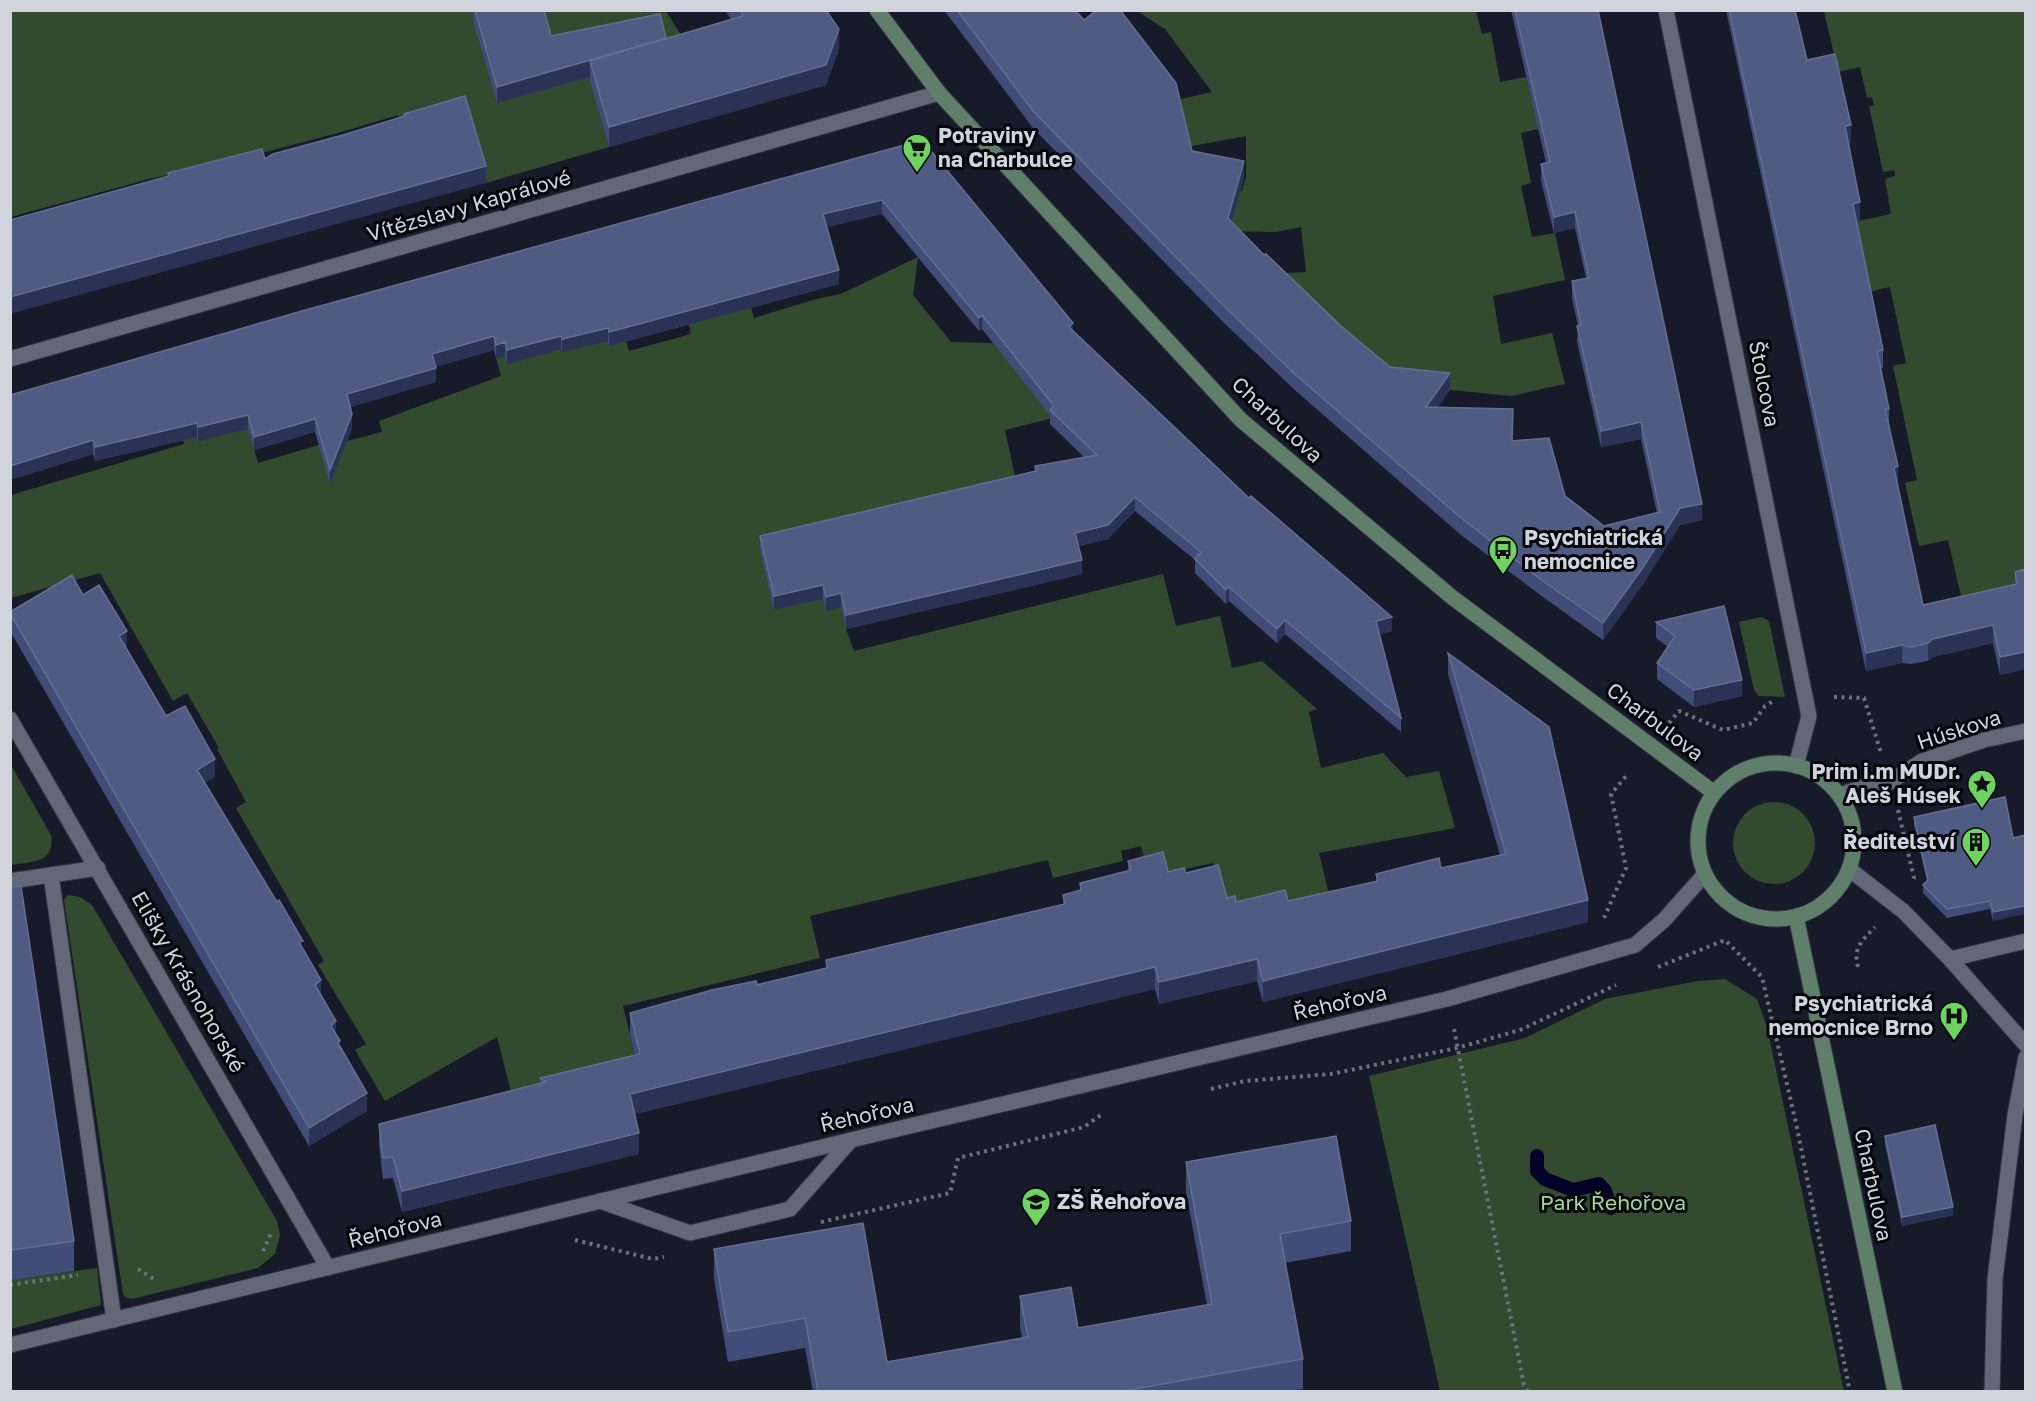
<svg xmlns="http://www.w3.org/2000/svg" width="2036" height="1402" font-family="'Golos Text',sans-serif">
<style>
.green{fill:#324b2e}
.lines{fill:none;stroke-linecap:round;stroke-linejoin:round}
.stream{stroke:#030128;stroke-width:14}
.lane-casing{stroke:#353742;stroke-width:17}
.street-casing{stroke:#353742;stroke-width:17}
.secondary-casing{stroke:#353742;stroke-width:17}
.path{stroke:#6d717c;stroke-width:4;stroke-dasharray:3 4.5;stroke-linecap:butt}
.lane{stroke:#636879;stroke-width:15}
.street{stroke:#636879;stroke-width:15}
.secondary{stroke:#5f7f6b;stroke-width:15}
.wall{fill:#414c79}
.shaded-wall{fill:#2a3255}
.building{fill:#505b84;stroke:#646e92;stroke-width:1.5}
.labels{text-anchor:middle;stroke-width:6;stroke-linejoin:round;paint-order:stroke}
.poi-label{font-size:21px;font-weight:bold;fill:#d0d4dd;stroke:#05060c;text-anchor:start}
.street-label{font-size:21px;fill:#d0d4dd;stroke:#05060c}
.park-label{font-size:21px;fill:#9cd994;stroke:#05060c}
</style>
<rect width="100%" height="100%" fill="#171b29"/>
<path class="green" d="M665,10L681,35L632,52L581,47L609,147L486,183L461,99L401,121L398,115L338,133L212,166L149,179L11,217V11Z
M1137,11H1476L1482,34L1491,32L1500,82L1526,77L1539,129L1521,133L1531,183L1521,186L1532,237L1555,233L1565,280L1493,296L1501,344L1552,333L1565,384L1511,396L1392,384L1269,274L1306,272L1301,227L1276,232L1225,231L1235,193L1242,191L1246,177V136L1187,147L1177,100L1212,92L1165,29Z
M1824,11H2025L2026,587L1965,613L1948,540L1919,546L1905,483L1917,480L1893,366L1906,363L1890,287L1867,292L1853,222L1891,214L1885,179L1895,176L1894,170L1883,172L1869,106L1874,105L1872,97L1867,98L1860,67L1838,72Z
M918,257L913,295L951,342L993,343L1057,417L1005,430L1018,490L823,599L827,611L841,607L846,629L854,651L1163,574L1176,626L1220,616L1232,668L1262,661L1317,709L1309,712L1321,768L1383,753L1406,777L1439,771L1455,828L1319,853L1329,895L1283,903L1225,909L1213,863L1149,877L1141,846L1121,851L1123,861L1053,878L1048,860L810,916L820,958L623,1006L636,1059L516,1111L497,1037L385,1101L355,1050L366,1044L318,965L324,961L236,808L246,802L217,749L219,748L187,693L173,701L100,573L11,598V495L184,444L183,440L197,437L199,441L234,432L247,425L258,463L319,445L344,447L347,441L382,432L379,421L501,376L496,358L505,356L508,364L554,351L559,342L562,352L608,341H626L629,351L691,334L689,324L751,307L754,318L816,299L841,294Z
M1761,617L1769,621L1785,697L1759,696L1754,690L1739,622Z
M11,765L51,835C55,864 32,861 11,865Z
M1733 843a41 41 0 1 1 82 0a41 41 0 1 1-82 0Z
M68,895L80,897L92,905L277,1221L280,1235L275,1254L258,1268L132,1299L126,1298L123,1294L64,900Z
M1725,979L1757,999L1767,1027L1844,1391H1440L1369,1076L1525,1038L1605,999L1698,981Z
M97,1268L101,1305L11,1329V1280Z"/>
<g class="lines">
<path class="stream" d="M1537,1156V1171L1545,1179L1573,1190L1599,1184L1605,1191L1611,1208"/>
<g class="lane-casing">
<path id="lane" d="M1849,869L1903,911L1950,959L2026,1045
M51,875L114,1320
M1950,959L2026,941
M600,1201L690,1233L790,1209L851,1140
M1992,1392L1995,1279L2015,1115L2026,1057"/>
</g>
<g class="street-casing">
<path id="street" d="M1666,10L1809,716L1796,766
M10,359L939,93
M10,719L328,1268
M1839,795L1860,788L1890,782L1922,761L1984,740L2026,731
M10,881L98,868
M10,1345L851,1140L1447,999L1635,945L1664,920L1705,874"/>
</g>
<g class="secondary-casing">
<path id="secondary" d="M877,10L939,93L1241,420L1453,598L1713,792
M1698 841a78 78 0 1 1 156 0a78 78 0 1 1-156 0Z
M1796,916L1895,1392"/>
</g>
<path class="path" d="M1834,697L1864,698L1881,753
M1669,723L1679,711L1723,730L1753,723L1765,706L1775,700
M1898,810L1914,878L1912,881
M1604,918L1626,868L1611,794L1627,775
M1658,967L1725,940L1762,977L1796,1123L1850,1392
M1858,967C1853,947 1862,941 1875,927
M1454,1029L1524,1385L1528,1392
M1211,1089L1245,1081L1331,1074L1457,1048L1520,1030L1616,985
M821,1222L950,1193L958,1158L1084,1127L1101,1115
M575,1240L653,1259L664,1257
M263,1251L271,1233
M138,1269L154,1279
M10,1285L78,1275"/>
<use href="#lane" class="lane"/>
<use href="#street" class="street"/>
<use href="#secondary" class="secondary"/>
</g>
<path class="wall" d="M473,10H544L551,36L666,38L731,19L725,10H826L839,49L826,85L609,147L590,81V77L497,103L473,20Z
M944,10H1075L1192,151L1244,178L1232,221L1264,255L1342,327L1390,367L1450,390L1437,408L1513,441L1565,496L1604,526L1657,513L1641,439L1601,447L1577,342L1578,326L1572,298V281L1586,278L1575,228L1554,233L1541,181V164L1546,163L1511,10H1598L1702,520L1680,525L1644,583L1603,640L1543,597L1461,535L1297,392L1223,322L1033,128Z
M1726,10H1795L1807,60L1851,142L1848,143L1860,220L1856,221L1883,350V368H1880L1889,409V424L1898,484H1897L1923,605L2015,584V572L2025,569V669L2000,675L1993,643L1933,657L1928,661L1911,664L1902,663L1866,671Z
M922,140L1073,331L1249,498L1392,631L1380,634L1401,718V732L1285,634L1277,643L1229,601L1226,604L1195,573V560L1135,511L1108,539L1078,546L1082,574L846,629L841,607L826,611L823,599L774,610L760,550V536L1035,471V466L1085,458L1050,424V415L982,329L979,331L882,214L826,227L839,284L609,346L608,341L562,352L561,349L507,364L505,356L496,358L494,350L435,367L436,382L350,407L352,428L330,484L315,432L254,450L248,429L198,441L197,437L95,461L93,454L10,480V395Z
M83,595L127,649L166,716L215,777L205,783L303,949L340,1047L367,1111L309,1146L10,631V612Z
M1656,622L1742,680V696L1694,707L1657,679V663L1668,647L1656,638Z
M1448,653L1588,922L1263,1002L1257,981L1159,1004L1155,989L635,1114L639,1154L402,1212L393,1178L383,1179L379,1145V1124L540,1084V1078L635,1055L630,1034V1013L826,968V960L1063,904V895L1080,891V883L1128,871V861L1168,872L1186,873L1236,902L1288,901L1376,882V874L1441,868L1500,855L1448,674Z
M1914,817L2013,838L1993,921L1990,909L1947,918L1923,893V885L1927,881L1914,825Z
M10,887L74,1241V1271L12,1280L10,1272Z
M1885,1136L1953,1215L1902,1226L1885,1144Z
M1186,1162L1351,1221V1251L1285,1263L1303,1359V1389L1286,1392H813L805,1348L728,1362L714,1279V1249L887,1362L1022,1338L1020,1326V1296L1078,1328L1207,1305L1186,1192Z"/>
<path class="shaded-wall" d="M839,29V49L826,85L609,147V127Z
M590,61V77L497,103V87Z
M1851,125V142L1845,144V126Z
M1244,161V178L1228,234V218Z
M486,166V183L10,314V297Z
M882,200V214L823,228V214Z
M1860,202V220L1853,222V204Z
M1575,212V228L1554,233V217Z
M839,270V284L609,346V332Z
M982,315V329L979,331V318Z
M1073,323V337L1069,327Z
M608,328V341L562,352V339Z
M494,336V350L432,368V354Z
M561,336V349L507,364V350Z
M505,342V356L496,358V345Z
M436,368V382L347,408V394Z
M1450,373V390L1426,424V407Z
M352,414V428L330,484V470Z
M248,415V429L198,441V427Z
M315,419V432L254,450V437Z
M1641,422V439L1601,447V431Z
M197,423V437L95,461V447Z
M93,440V454L10,480V466Z
M1898,466V484L1894,485V468Z
M1135,497V511L1108,539L1075,546V533Z
M1702,504V520L1680,525L1644,583L1603,640V623L1680,508Z
M1082,560V574L846,629V615Z
M823,585V599L774,610V596Z
M1229,587V601L1226,604V590Z
M841,593V607L826,611V597Z
M1392,617V631L1376,635V621Z
M1285,620V634L1277,643V629Z
M1993,625V643L1933,657L1928,661V643L1933,639Z
M127,631V649L119,653V636Z
M1902,645V663L1866,671V653Z
M2025,652V669L2000,675V657Z
M1742,680V696L1694,707V690Z
M215,759V777L197,788V770Z
M1588,900V922L1263,1002V981Z
M2025,906V914L1993,921V912Z
M1257,959V981L1159,1004V982Z
M1155,967V989L630,1115V1094Z
M321,980V998L315,985Z
M336,1021V1039L331,1026Z
M367,1093V1111L309,1146V1128Z
M639,1133V1154L402,1212V1191Z
M1953,1207V1215L1902,1226V1217Z"/>
<path class="building" d="M475,10H544L551,36L660,14L666,38L497,87Z
M740,10H826L839,29L826,65L609,127L590,61L743,16Z
M957,10H1075L1084,20L1097,10H1120L1176,83L1192,151L1244,161L1228,218L1264,255L1266,254L1342,327L1390,367L1450,373L1426,407L1513,409L1512,441L1549,438L1565,496L1604,526L1660,512L1641,422L1601,431L1577,326L1581,325L1572,281L1589,278L1575,212L1554,217L1541,164L1550,162L1515,10H1598L1702,504L1680,508L1644,566L1603,623L1543,581L1461,518L1297,376L1223,305L1033,111Z
M1729,10H1795L1807,60L1835,54L1851,125L1845,126L1860,202L1853,204L1883,350L1877,351L1889,409H1885L1898,466L1894,468L1923,605L2017,584L2015,572L2025,569V652L2000,657L1993,625L1933,639L1928,643L1911,647L1902,645L1866,653Z
M465,96L486,166L10,297V220L169,176L168,173L262,149L265,159L273,154L343,135L405,116L404,114Z
M922,140L1073,323L1069,327L1249,498L1251,496L1392,617L1376,621L1401,718L1285,620L1277,629L1229,587L1226,590L1195,559L1201,552L1135,497L1108,525L1075,533L1082,560L846,615L841,593L826,597L823,585L774,596L760,536L1036,471L1035,466L1097,455L1050,410L1054,406L982,315L979,318L882,200L823,214L839,270L609,332L608,328L562,339L561,336L507,350L505,342L496,345L494,336L432,354L436,368L347,394L352,414L330,470L315,419L254,437L248,415L198,427L197,423L95,447L93,440L10,466V395L302,311Z
M72,575L83,595L99,585L127,631L119,636L166,716L185,706L215,759L197,770L277,902L279,900L303,941L299,942L321,980L315,985L336,1021L331,1026L340,1041L338,1043L367,1093L309,1128L10,613V612Z
M1724,606L1742,680L1694,690L1657,663L1675,636L1656,622Z
M1448,653L1549,727L1588,900L1263,981L1257,959L1159,982L1155,967L630,1094L639,1133L402,1191L393,1157L383,1158L379,1124L546,1082L540,1078L640,1054L630,1013L712,990L756,981L757,985L827,968L826,960L1065,904L1063,895L1081,890L1080,883L1131,870L1128,861L1163,852L1168,872L1184,868L1186,873L1218,865L1227,898L1235,896L1236,902L1285,890L1288,901L1378,881L1376,874L1439,858L1441,868L1506,854Z
M2005,797L2013,838L2025,835V906L1993,912L1990,901L1947,909L1923,885L1928,880L1914,817Z
M21,886L74,1241L12,1250L10,1242V887Z
M1935,1125L1953,1207L1902,1217L1885,1136Z
M1336,1136L1351,1221L1280,1234L1303,1359L1117,1392H818L805,1318L728,1332L714,1249L863,1223L887,1362L1028,1337L1020,1296L1071,1287L1078,1328L1212,1304L1186,1162Z"/>
<defs>
<g id="supermarket-pin" transform="scale(1.5)"><path d="M0 17L-7.5 6A9.5 9.5 0 1 1 7.5 6Z" fill="#6ed361" stroke="#05060c"/><path d="M-6-5.5h2.5l.6 2H6L4.5 2H-2.5L-4.4-4H-6ZM-1.5 3.2a1.3 1.3 0 1 0 .1 0ZM3 3.2a1.3 1.3 0 1 0 .1 0Z" fill="#111"/></g>
<g id="bus-pin" transform="scale(1.5)"><path d="M0 17L-7.5 6A9.5 9.5 0 1 1 7.5 6Z" fill="#6ed361" stroke="#05060c"/><path d="M-5-6H5V4H4V6H2V4H-2V6H-4V4H-5ZM-3.5-4V0h7V-4ZM-3.5 1.2v1.5H-2V1.2ZM2 1.2v1.5H3.5V1.2Z" fill="#111"/></g>
<g id="sight-pin" transform="scale(1.5)"><path d="M0 17L-7.5 6A9.5 9.5 0 1 1 7.5 6Z" fill="#6ed361" stroke="#05060c"/><path d="M0-6L1.8-2.2L6-1.7L2.9 1.2L3.7 5.4L0 3.3L-3.7 5.4L-2.9 1.2L-6-1.7L-1.8-2.2Z" fill="#111"/></g>
<g id="building-pin" transform="scale(1.5)"><path d="M0 17L-7.5 6A9.5 9.5 0 1 1 7.5 6Z" fill="#6ed361" stroke="#05060c"/><path d="M-4-6H4V6H1V3H-1V6H-4ZM-2.5-4.3h1.7v1.8h-1.7ZM.8-4.3h1.7v1.8H.8ZM-2.5-1h1.7V.8h-1.7ZM.8-1h1.7V.8H.8Z" fill="#111"/></g>
<g id="hospital-pin" transform="scale(1.5)"><path d="M0 17L-7.5 6A9.5 9.5 0 1 1 7.5 6Z" fill="#6ed361" stroke="#05060c"/><path d="M-5-5h3v3.5h4V-5h3V5h-3V1.5h-4V5h-3Z" fill="#111"/></g>
<g id="school-pin" transform="scale(1.5)"><path d="M0 17L-7.5 6A9.5 9.5 0 1 1 7.5 6Z" fill="#6ed361" stroke="#05060c"/><path d="M0-5L7-2L0 1L-7-2ZM-4 1L0 2.5L4 1V4Q0 6-4 4Z" fill="#111"/></g>
</defs>
<g fill-rule="evenodd">
<use href="#supermarket-pin" x="917" y="148"/>
<use href="#bus-pin" x="1503" y="550"/>
<use href="#sight-pin" x="1982" y="784"/>
<use href="#building-pin" x="1976" y="842"/>
<use href="#hospital-pin" x="1954" y="1016"/>
<use href="#school-pin" x="1036" y="1202"/>
</g>
<g class="labels">
<g class="poi-label">
<text x="938" y="143">Potraviny<tspan x="938" dy="24">na Charbulce</tspan></text>
<text x="1524" y="545">Psychiatrická<tspan x="1524" dy="24">nemocnice</tspan></text>
<text x="1961" y="779" text-anchor="end">Prim i.m MUDr.<tspan x="1961" dy="24">Aleš Húsek</tspan></text>
<text x="1955" y="849" text-anchor="end">Ředitelství</text>
<text x="1933" y="1011" text-anchor="end">Psychiatrická<tspan x="1933" dy="24">nemocnice Brno</tspan></text>
<text x="1057" y="1209">ZŠ Řehořova</text>
</g>
<g class="street-label">
<text transform="translate(469 206) rotate(-16)" y="7">Vítězslavy Kaprálové</text>
<text transform="translate(1764 384) rotate(79)" y="7">Štolcova</text>
<text transform="translate(1277 420) rotate(43)" y="7">Charbulova</text>
<text transform="translate(1655 722) rotate(37)" y="7">Charbulova</text>
<text transform="translate(1959 730) rotate(-18)" y="7">Húskova</text>
<text transform="translate(188 982) rotate(60)" y="7">Elišky Krásnohorské</text>
<text transform="translate(1340 1003) rotate(-13)" y="7">Řehořova</text>
<text transform="translate(867 1115) rotate(-13)" y="7">Řehořova</text>
<text transform="translate(1873 1185) rotate(78)" y="7">Charbulova</text>
<text transform="translate(395 1230) rotate(-14)" y="7">Řehořova</text>
</g>
<g class="park-label">
<text x="1613" y="1210">Park Řehořova</text>
</g>
</g>
<rect width="2036" height="1402" fill="none" stroke="#d0d4dd" stroke-width="24"/>
</svg>
